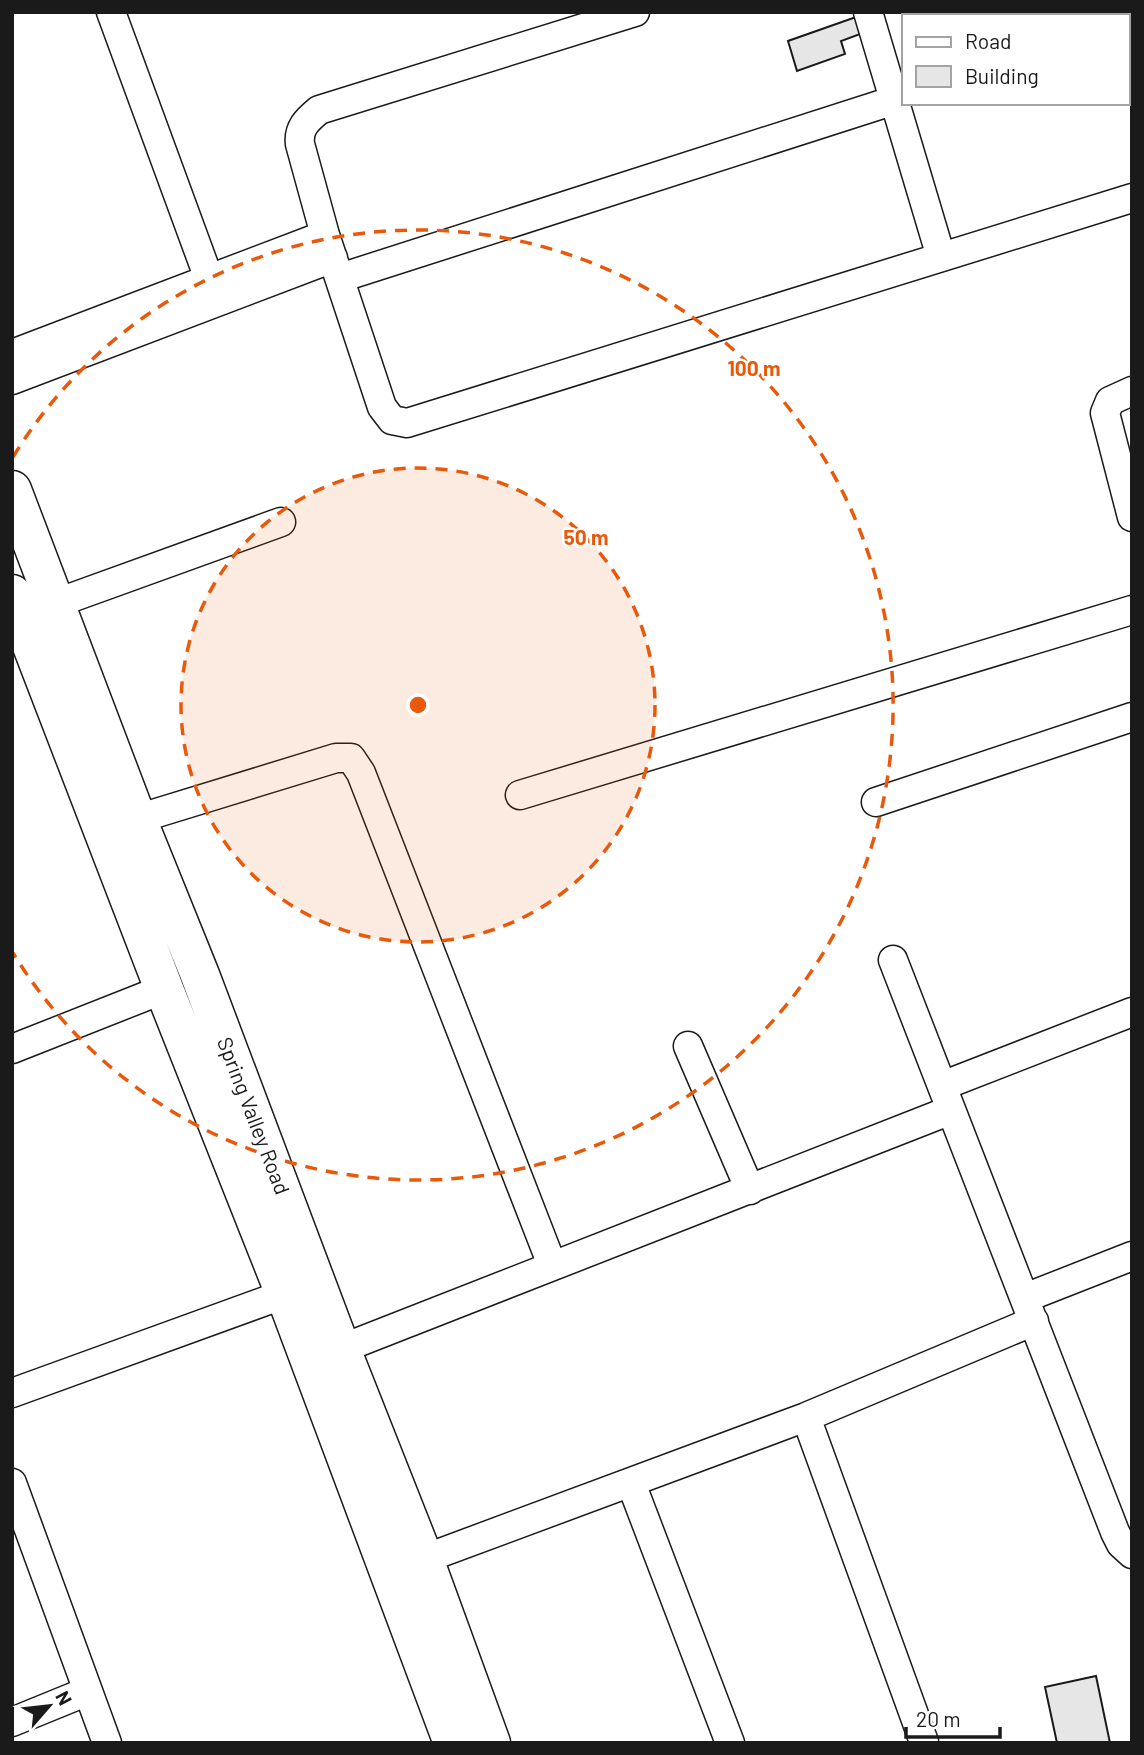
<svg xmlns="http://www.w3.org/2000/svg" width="1144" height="1755" font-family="Barlow,sans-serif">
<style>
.building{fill:#e6e6e6;stroke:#1a1a1a;stroke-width:2}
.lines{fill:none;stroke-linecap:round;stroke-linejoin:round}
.street-casing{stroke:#1a1a1a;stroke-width:31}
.secondary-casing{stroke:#1a1a1a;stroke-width:41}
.street{stroke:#fff;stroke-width:28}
.secondary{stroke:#fff;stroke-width:38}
.ring{fill:none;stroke:#e8590c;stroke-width:3.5;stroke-dasharray:12 9}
.labels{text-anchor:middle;stroke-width:5;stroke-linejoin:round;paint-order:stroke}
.street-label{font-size:21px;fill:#1a1a1a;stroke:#fff}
.centre{fill:#e8590c;stroke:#fff;stroke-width:3.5}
.ring-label{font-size:21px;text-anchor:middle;font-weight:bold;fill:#e8590c;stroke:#fff;stroke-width:5;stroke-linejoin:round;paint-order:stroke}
</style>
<rect width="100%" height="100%" fill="#fff"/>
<path class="building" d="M856,17L863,33L841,41L845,54L797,71L788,41Z
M1096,1676L1110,1743H1057L1045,1687Z"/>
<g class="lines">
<g class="street-casing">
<path id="street" d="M111,12L209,279
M635,12L319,110C307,120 298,128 300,144L325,235L382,407L392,420L407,423L1132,198
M868,12L941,257
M340,278L895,100
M12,354L325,235
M12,380L333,258
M1132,391L1110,401L1105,413L1132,517
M54,604L281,522
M520,795L1132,610
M876,802L1132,717
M137,819L336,758H351L361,773L552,1265
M893,960L1115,1532L1121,1544L1132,1554
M688,1046L750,1190
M12,1049L164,989
M942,1086L1132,1012
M1025,1298L1132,1256
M341,1349L951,1110
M12,1393L304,1287
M806,1417L924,1742
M12,1483L107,1743
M631,1483L730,1743
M424,1559L806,1417L1034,1321
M12,1722L88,1691"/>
</g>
<g class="secondary-casing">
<path id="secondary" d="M12,490L137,819L200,975L341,1349L424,1559L491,1743
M12,594L164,989L285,1294L453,1743"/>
</g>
<use href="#street" class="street"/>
<use href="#secondary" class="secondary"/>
</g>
<circle cx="418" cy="705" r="237" fill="#e8590c" fill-opacity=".12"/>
<g class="ring">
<circle cx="418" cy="705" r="237"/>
<path d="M13 457A475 475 0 1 1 13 953"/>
</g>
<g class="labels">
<g class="street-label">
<text transform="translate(253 1116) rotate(69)" y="7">Spring Valley Road</text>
</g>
</g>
<circle cx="418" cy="705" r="10" class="centre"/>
<g class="ring-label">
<text x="754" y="376">100 m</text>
<text x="586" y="545">50 m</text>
</g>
<rect width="1144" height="1755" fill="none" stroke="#1a1a1a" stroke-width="28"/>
<rect x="902" y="14" width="228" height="91" fill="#ffffff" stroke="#a3a3a3" stroke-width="2"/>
<rect x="916" y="37" width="35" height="10" fill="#ffffff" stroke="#a3a3a3" stroke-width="2"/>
<text x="965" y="49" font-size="21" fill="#1a1a1a">Road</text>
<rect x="916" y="66" width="35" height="21" fill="#e6e6e6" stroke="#a3a3a3" stroke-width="2"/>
<text x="965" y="84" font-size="21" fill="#1a1a1a">Building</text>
<g transform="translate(49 1706) rotate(62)" stroke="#ffffff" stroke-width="5" paint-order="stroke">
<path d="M0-5L12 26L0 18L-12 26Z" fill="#1a1a1a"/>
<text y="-10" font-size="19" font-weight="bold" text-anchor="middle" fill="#1a1a1a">N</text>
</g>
<path d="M906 1727v10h94v-10" fill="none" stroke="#1a1a1a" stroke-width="3.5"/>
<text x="916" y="1727" font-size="21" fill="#1a1a1a" stroke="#ffffff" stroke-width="5" paint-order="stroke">20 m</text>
</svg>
